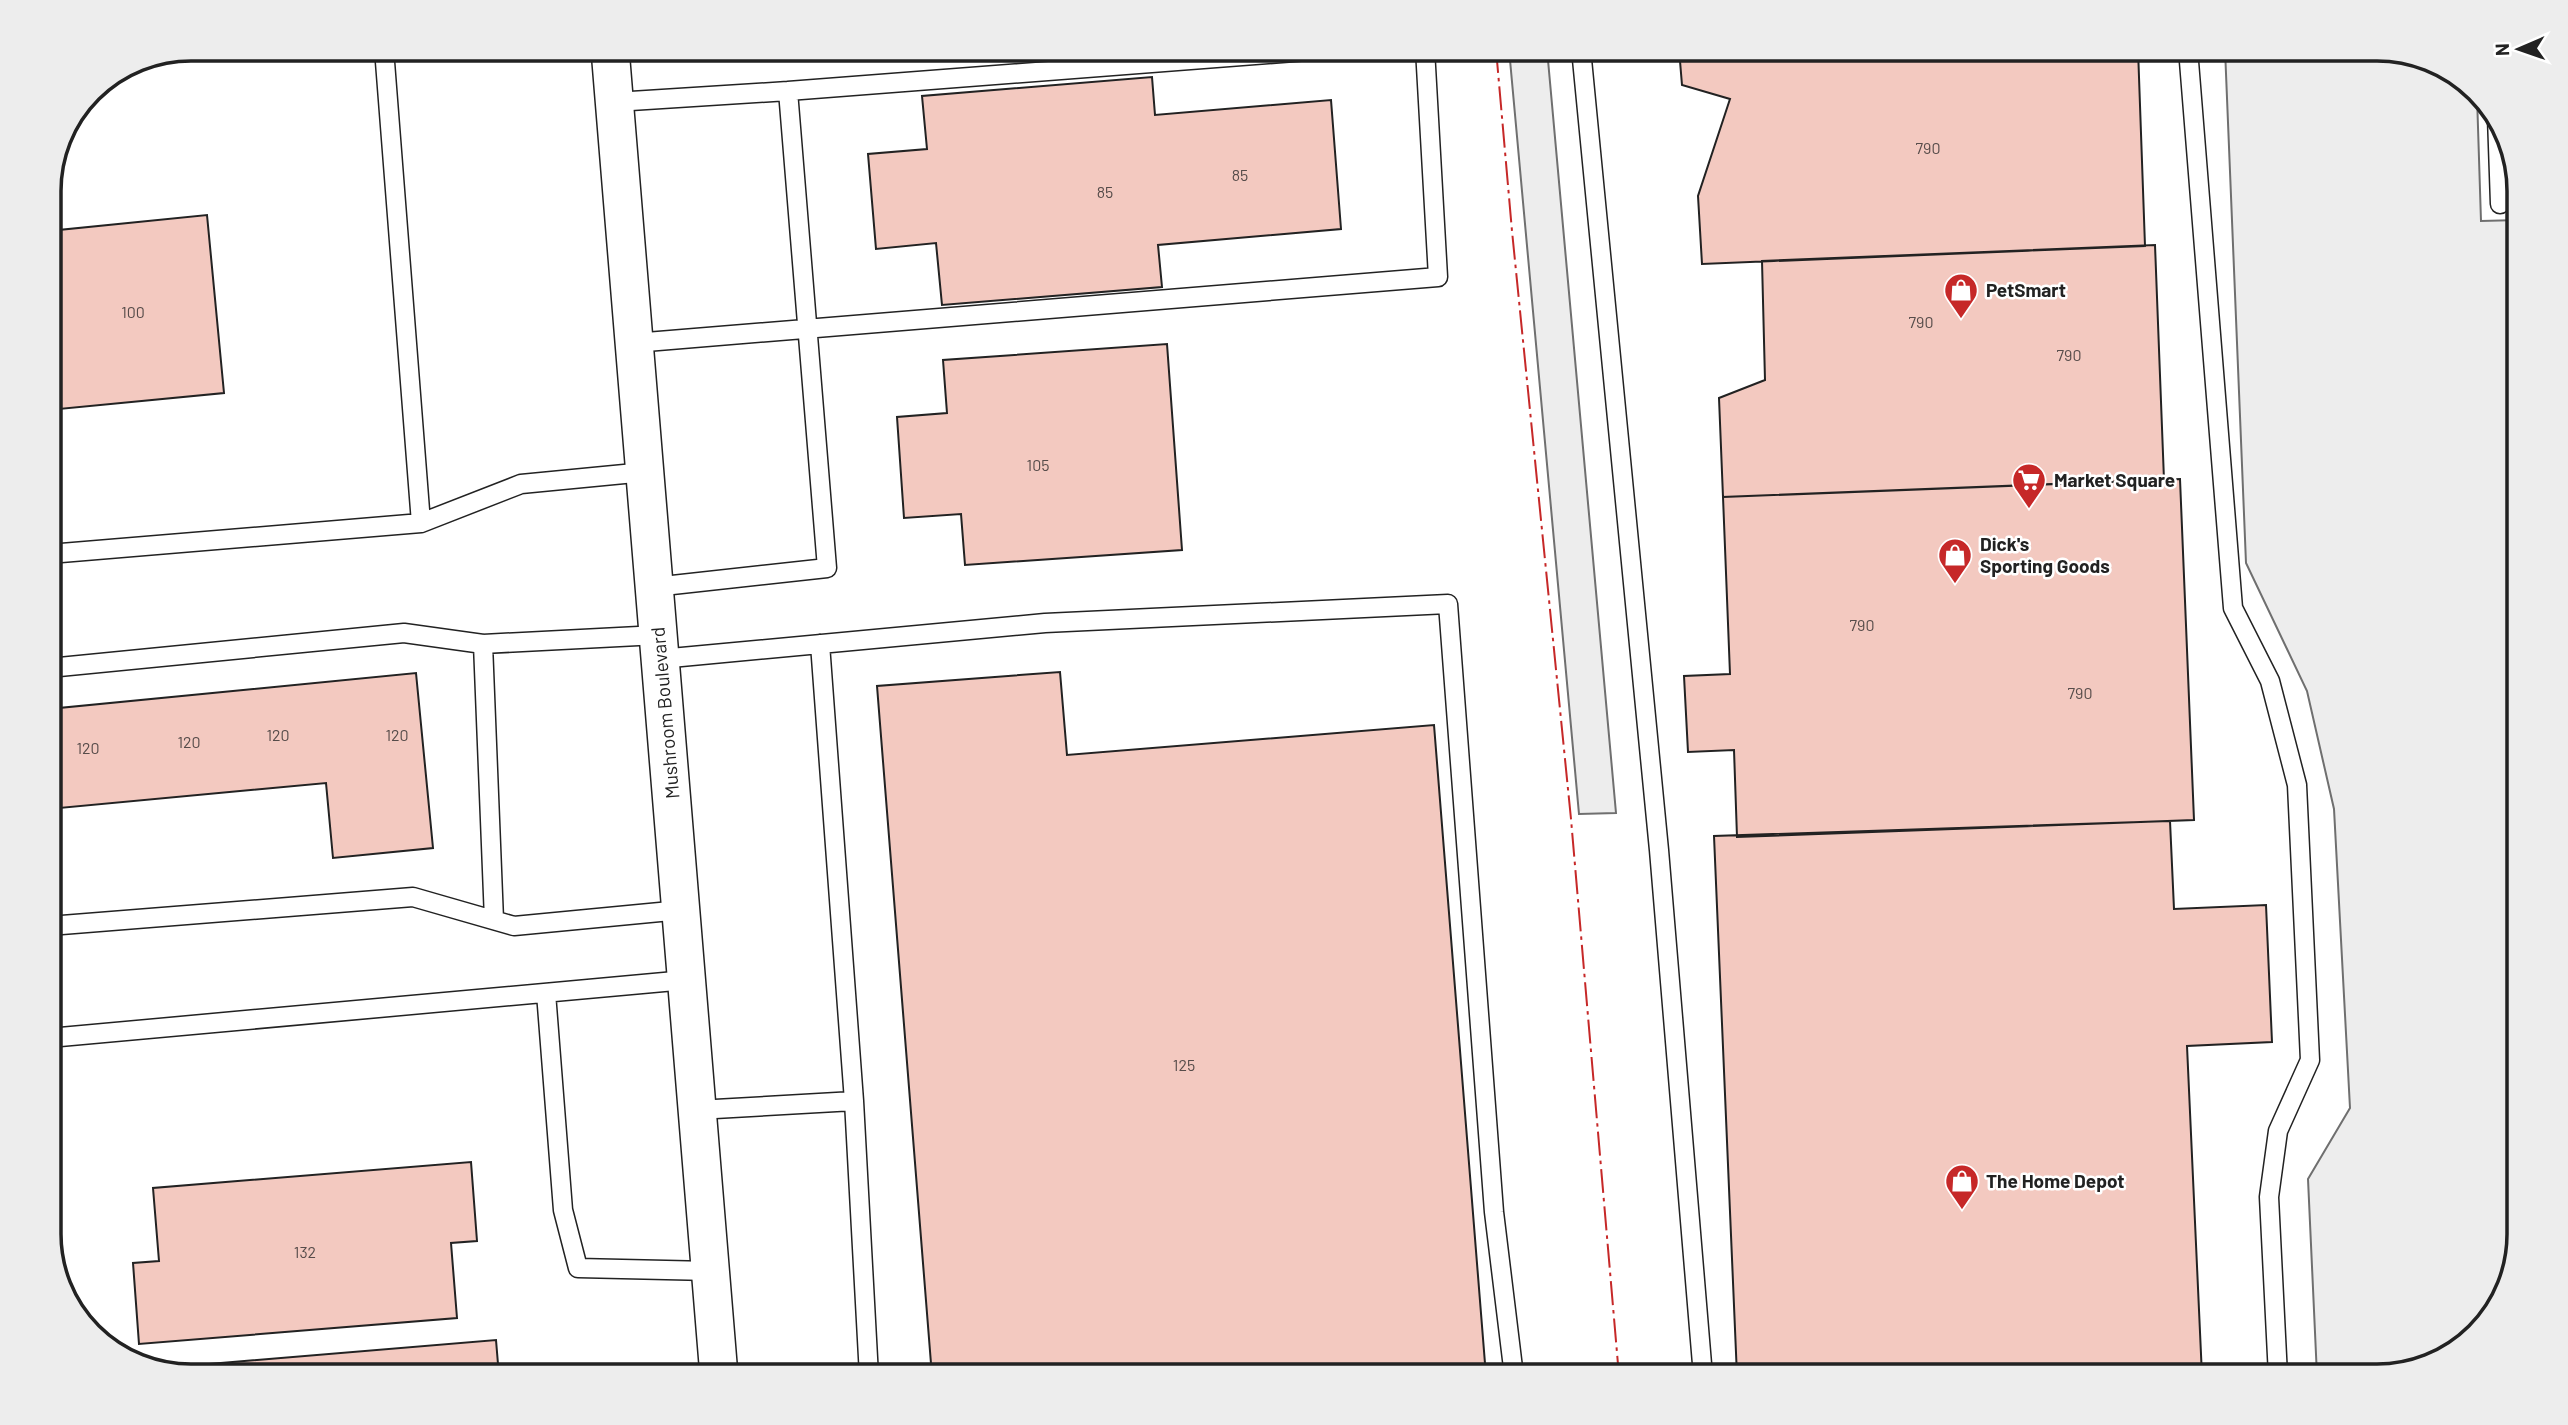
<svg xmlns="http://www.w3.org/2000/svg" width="2568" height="1425" font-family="Barlow,sans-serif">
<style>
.parking{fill:#ededed;stroke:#6f6f6f;stroke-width:2}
.building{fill:#f3c9c0;stroke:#222;stroke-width:2}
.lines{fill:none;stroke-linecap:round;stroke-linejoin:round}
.lane-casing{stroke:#222;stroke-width:21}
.street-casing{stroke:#222;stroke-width:40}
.lane{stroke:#fff;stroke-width:18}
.street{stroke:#fff;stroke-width:37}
.power{stroke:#c62828;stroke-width:2;stroke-dasharray:24 5 3.5 5;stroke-linecap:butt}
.labels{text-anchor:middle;stroke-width:5;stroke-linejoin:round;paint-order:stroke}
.number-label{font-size:16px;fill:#564c4a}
.poi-label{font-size:19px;font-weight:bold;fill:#222;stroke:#fff;text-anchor:start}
.street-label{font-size:19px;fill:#222;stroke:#fff}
.rim{fill:none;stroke:#222;stroke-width:3.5}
</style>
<rect width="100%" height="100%" fill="#fff"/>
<path class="parking" d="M1509,49H1547L1616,813L1579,814Z
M2225,49H2376L2447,68L2477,96L2481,221L2519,220V1234L2500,1304L2448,1357L2377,1376H2317L2308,1179L2350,1108L2334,809L2307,691L2246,563Z"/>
<path class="building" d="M1679,49H2138L2145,246L1702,264L1698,196L1730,99L1682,85Z
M1152,77L1155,115L1331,100L1341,229L1158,245L1162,287L942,305L936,243L876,249L868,154L927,149L922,96Z
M207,215L224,393L49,410V231Z
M2155,245L2164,480L1723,497L1719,398L1765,380L1762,261Z
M1167,344L1182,550L965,565L961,514L904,518L897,417L947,413L943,360Z
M2180,479L2194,820L1737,837L1734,750L1688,752L1684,676L1730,674L1723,497Z
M1060,672L1067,755L1434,725L1486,1376H932L877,686Z
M416,673L433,848L333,858L326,783L49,809V709Z
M2170,821L2174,909L2266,905L2272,1042L2187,1046L2202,1376H1737L1714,836Z
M471,1162L477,1241L451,1243L457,1318L139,1344L133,1263L159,1261L153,1188Z
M496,1340L499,1376H192L162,1368Z"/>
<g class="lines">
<g class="lane-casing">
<path id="lane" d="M384,49L421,523
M1581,49L1659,850L1703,1376
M2188,49L2233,608L2270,681L2297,785L2310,1060L2278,1131L2269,1197L2278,1376
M788,91L1333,49
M615,102L788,91L827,568L654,587
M2497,117L2500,204
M634,343L1438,277L1425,49
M49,554L421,523L521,484L645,472
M483,644L494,920
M660,659L1045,623L1448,604L1494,1212L1514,1376
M49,668L404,633L483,644L658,635
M49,926L413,897L514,926L681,910
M546,993L563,1210L578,1268L710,1271
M49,1038L686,980
M854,1101L869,1376
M697,1110L854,1101L820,644"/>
</g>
<g class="street-casing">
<path id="street" d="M610,49L719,1376"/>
</g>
<use href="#lane" class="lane"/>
<use href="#street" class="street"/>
<path class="power" d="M1496,49L1512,231L1571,819L1619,1376"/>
</g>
<defs>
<g id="shop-pin" transform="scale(1.75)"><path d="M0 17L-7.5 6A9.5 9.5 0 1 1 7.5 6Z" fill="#c62828" stroke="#fff"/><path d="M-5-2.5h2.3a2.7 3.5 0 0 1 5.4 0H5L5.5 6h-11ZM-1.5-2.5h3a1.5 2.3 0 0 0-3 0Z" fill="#fff"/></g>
<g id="supermarket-pin" transform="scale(1.75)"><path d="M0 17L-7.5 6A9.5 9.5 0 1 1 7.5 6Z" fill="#c62828" stroke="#fff"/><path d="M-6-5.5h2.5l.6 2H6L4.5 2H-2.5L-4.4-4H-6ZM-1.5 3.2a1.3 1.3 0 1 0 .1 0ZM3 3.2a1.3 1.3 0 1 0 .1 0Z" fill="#fff"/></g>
</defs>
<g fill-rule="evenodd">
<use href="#shop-pin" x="1961" y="290"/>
<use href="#supermarket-pin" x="2029" y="480"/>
<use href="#shop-pin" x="1955" y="555"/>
<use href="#shop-pin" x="1962" y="1181"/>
</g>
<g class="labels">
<g class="number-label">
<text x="1928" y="154">790</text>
<text x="1240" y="181">85</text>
<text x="1105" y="198">85</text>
<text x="133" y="318">100</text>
<text x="1921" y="328">790</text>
<text x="2069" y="361">790</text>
<text x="1038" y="471">105</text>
<text x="1862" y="631">790</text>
<text x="2080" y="699">790</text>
<text x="278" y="741">120</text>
<text x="397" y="741">120</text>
<text x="189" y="748">120</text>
<text x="88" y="754">120</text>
<text x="1184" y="1071">125</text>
<text x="305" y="1258">132</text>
</g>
<g class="poi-label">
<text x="1986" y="297">PetSmart</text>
<text x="2054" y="487">Market Square</text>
<text x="1980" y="551">Dick's<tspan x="1980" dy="22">Sporting Goods</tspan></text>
<text x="1986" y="1188">The Home Depot</text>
</g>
<g class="street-label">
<text transform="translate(665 713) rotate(-95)" y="7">Mushroom Boulevard</text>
</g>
</g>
<path d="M0 0H2568V1425H0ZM191 61H2377A130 130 0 0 1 2507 191V1234A130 130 0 0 1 2377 1364H191A130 130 0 0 1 61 1234V191A130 130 0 0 1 191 61Z" fill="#ededed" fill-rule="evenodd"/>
<path class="rim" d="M191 61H2377A130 130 0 0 1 2507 191V1234A130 130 0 0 1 2377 1364H191A130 130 0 0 1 61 1234V191A130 130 0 0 1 191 61Z"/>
<g transform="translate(2519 49) rotate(268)" stroke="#ffffff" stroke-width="5" paint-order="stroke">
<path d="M0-5L12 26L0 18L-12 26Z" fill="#222222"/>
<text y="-10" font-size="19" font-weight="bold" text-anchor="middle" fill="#222222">N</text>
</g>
</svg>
